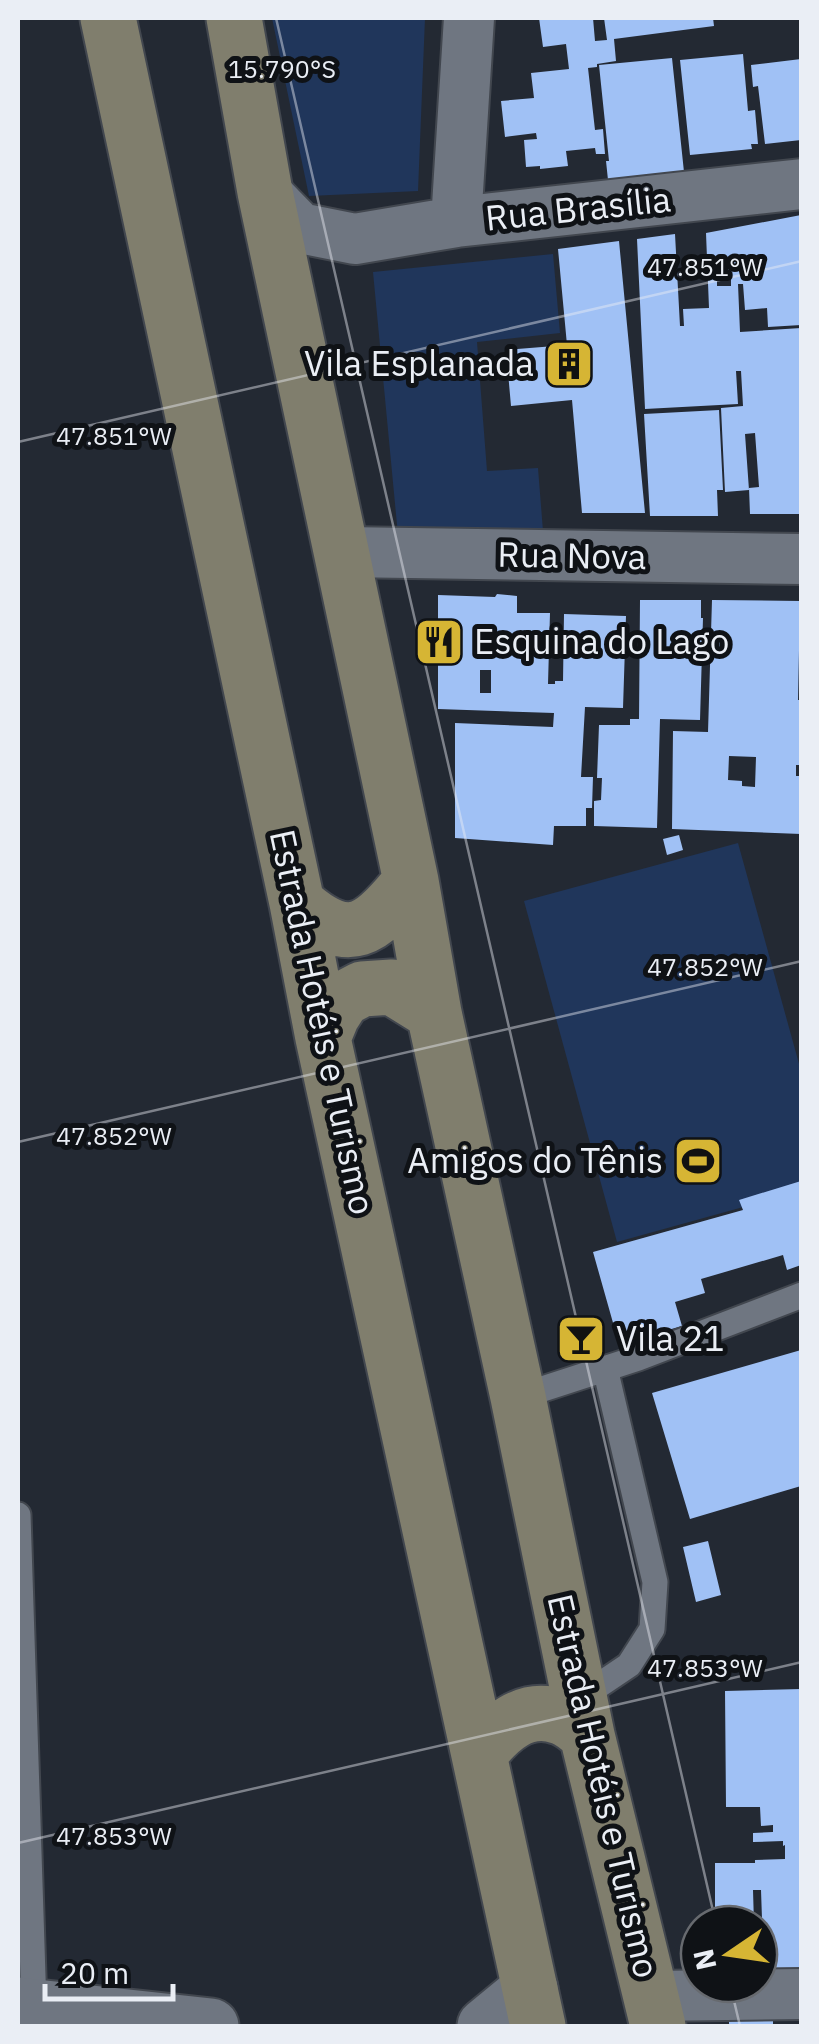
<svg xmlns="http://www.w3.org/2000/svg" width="819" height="2044" font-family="'IBM Plex Sans',sans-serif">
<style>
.green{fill:#20365b}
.building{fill:#a0c1f5;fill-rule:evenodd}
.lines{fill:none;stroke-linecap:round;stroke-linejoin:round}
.service-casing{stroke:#42474f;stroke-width:29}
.minor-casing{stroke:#42474f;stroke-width:54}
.tertiary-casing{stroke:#42474f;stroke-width:59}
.secondary-casing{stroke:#42474f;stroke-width:59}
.service{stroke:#6f7681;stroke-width:25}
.minor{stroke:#6f7681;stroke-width:50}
.tertiary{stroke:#6f7681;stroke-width:55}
.secondary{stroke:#807e6d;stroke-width:55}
.ticks{fill:none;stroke:#eaeef5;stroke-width:2.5;stroke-opacity:0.45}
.labels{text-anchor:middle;stroke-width:10;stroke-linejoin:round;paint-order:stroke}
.street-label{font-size:35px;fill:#eaeef5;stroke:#0f1216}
.poi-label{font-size:35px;fill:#eaeef5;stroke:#0f1216;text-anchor:end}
.ticks-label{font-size:25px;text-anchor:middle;fill:#eaeef5;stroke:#0f1216;stroke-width:10;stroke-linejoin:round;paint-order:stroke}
</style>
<rect width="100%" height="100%" fill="#232933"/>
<path class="green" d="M272,18H425L418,191L309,196Z
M553,254L560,333L477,342L487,471L538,468L543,531L398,535L373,272Z
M738,843L801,1071V1191L617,1242L524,901Z"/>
<path class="building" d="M539,18H593L595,41L607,40L604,18H713L714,26L614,39L616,61L597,64V67L588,68L595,130L603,129L605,154H596L595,148L566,151L568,166L540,169V166L526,167L524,140L537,139L536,133L505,137L501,101L534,98L531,73L569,69L566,44L543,47Z
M743,54L748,111L755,110L758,144H751L752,149L690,155L680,60Z
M672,58L684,172L608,180L606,161H609L599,65Z
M801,59V140L765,144L758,86L753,87L751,65Z
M801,215V325L768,327L767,308L745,310L743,284H738L740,332L801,328V514H750L749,488L759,487L755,433L745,434L749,490L725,492L721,408L743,406L741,371H736L738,404L645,409L637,239L675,234L680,326H684L683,309L709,308L706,233ZM717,274H731V286H717Z
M619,241L645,513H582L572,400L511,406L506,350L567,345L558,249Z
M719,410L723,490H717L718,516H650L644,414Z
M497,594L517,596V613H550L548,684H555V681H563L564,614L626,616L623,708L585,707L581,777H593L592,808H586V826H554L553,845L455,838V723L553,727L554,713L438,709V595L495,597ZM480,670H491V693H480Z
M640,600H701V618H703L700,720L660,719L657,828L594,826V801L601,800L602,778H597L599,725H630V719H639Z
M712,600L800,601L798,700H801V765H796V776H801V834L672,829L673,731L708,732ZM729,756L756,757L755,787L742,786V781L728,780Z
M679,835L683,850L667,855L663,839Z
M801,1181V1265L787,1270L783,1255L701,1279L705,1293L675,1302L682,1326L619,1344L593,1252L743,1210L739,1200Z
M801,1350V1486L690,1519L652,1393Z
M708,1541L721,1595L696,1602L683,1547Z
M801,1689V1972L759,1974V1948H763L761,1890H753L754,1924H715V1863H755V1860L785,1859V1845L783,1846V1841L753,1842V1833L773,1832V1825L761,1826L760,1807H726L725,1691Z
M729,2020H773V2026H729Z"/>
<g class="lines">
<g class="service-casing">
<path id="service" d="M518,1397L638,1358L802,1295
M18,1515L34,2007
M580,1698L629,1665L652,1629L655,1582L605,1368"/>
</g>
<g class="minor-casing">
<path id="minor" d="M265,192L300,228L355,239L456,222L802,184
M456,222L469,18
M343,552L802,559
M651,1996L802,1994"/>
</g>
<g class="tertiary-casing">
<path id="tertiary" d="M18,2005L211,2026
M485,2026L530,1989"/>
</g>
<g class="secondary-casing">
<path id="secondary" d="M108,18L297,903L323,1038L538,2026
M234,18L265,192L411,881L434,1013L518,1397L587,1735L658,2026
M297,903C350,950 372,930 411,881
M323,1038L332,1016L343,999L362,989L392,987L434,1013
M479,1755C498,1729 525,1704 560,1717C570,1720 579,1728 587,1735"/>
</g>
<use href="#service" class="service"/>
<use href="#minor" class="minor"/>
<use href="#tertiary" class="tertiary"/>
<use href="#secondary" class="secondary"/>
</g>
<path class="ticks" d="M276,18L716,1924M18,442L802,261M18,1142L802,961M18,1843L802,1662M730,1984L740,2026"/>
<defs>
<g id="building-square" transform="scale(2.5)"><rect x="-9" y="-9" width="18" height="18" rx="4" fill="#d6b534" stroke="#0f1216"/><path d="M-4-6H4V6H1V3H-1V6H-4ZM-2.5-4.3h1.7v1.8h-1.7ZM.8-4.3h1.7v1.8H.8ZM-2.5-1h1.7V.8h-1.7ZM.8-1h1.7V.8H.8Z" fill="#111"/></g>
<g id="restaurant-square" transform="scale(2.5)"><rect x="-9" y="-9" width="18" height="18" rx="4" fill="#d6b534" stroke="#0f1216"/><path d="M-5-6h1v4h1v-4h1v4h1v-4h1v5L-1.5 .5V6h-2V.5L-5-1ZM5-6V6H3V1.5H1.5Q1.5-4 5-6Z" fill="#111"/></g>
<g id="stadium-square" transform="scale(2.5)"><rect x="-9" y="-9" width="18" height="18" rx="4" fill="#d6b534" stroke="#0f1216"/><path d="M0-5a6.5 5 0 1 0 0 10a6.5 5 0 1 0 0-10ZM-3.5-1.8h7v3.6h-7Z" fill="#111"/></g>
<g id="bar-square" transform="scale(2.5)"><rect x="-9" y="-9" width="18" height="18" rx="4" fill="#d6b534" stroke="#0f1216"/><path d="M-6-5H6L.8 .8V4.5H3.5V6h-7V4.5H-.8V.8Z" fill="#111"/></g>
</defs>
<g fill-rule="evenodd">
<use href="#building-square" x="569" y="364"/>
<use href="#restaurant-square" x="439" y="642"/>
<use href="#stadium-square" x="698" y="1161"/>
<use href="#bar-square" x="581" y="1339"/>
</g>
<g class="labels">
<g class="street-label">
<text transform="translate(578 209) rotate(-6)" y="12">Rua Brasília</text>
<text transform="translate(572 556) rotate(1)" y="12">Rua Nova</text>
<text transform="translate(322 1022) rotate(78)" y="12">Estrada Hotéis e Turismo</text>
<text transform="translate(603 1786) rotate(77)" y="12">Estrada Hotéis e Turismo</text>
</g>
<g class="poi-label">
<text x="534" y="376">Vila Esplanada</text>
<text x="474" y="654" text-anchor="start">Esquina do Lago</text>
<text x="663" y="1173">Amigos do Tênis</text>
<text x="616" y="1351" text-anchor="start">Vila 21</text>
</g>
</g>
<g class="ticks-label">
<text x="282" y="78">15.790°S</text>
<text x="705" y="276">47.851°W</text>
<text x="114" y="445">47.851°W</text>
<text x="705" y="976">47.852°W</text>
<text x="114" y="1145">47.852°W</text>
<text x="705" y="1677">47.853°W</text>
<text x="114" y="1845">47.853°W</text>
</g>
<rect width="819" height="2044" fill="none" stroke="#eaeef5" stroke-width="40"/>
<g transform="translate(729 1954) rotate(257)"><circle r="48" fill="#0f1216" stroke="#676a6f" stroke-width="2.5"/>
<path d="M0-8L18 38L0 25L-18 38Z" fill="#d6b534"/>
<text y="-15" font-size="28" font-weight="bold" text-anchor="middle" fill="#eaeef5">N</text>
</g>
<path d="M45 1984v15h128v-15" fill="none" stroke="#eaeef5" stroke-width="5"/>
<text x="60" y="1984" font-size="30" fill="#eaeef5" stroke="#0f1216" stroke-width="8" paint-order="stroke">20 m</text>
</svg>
